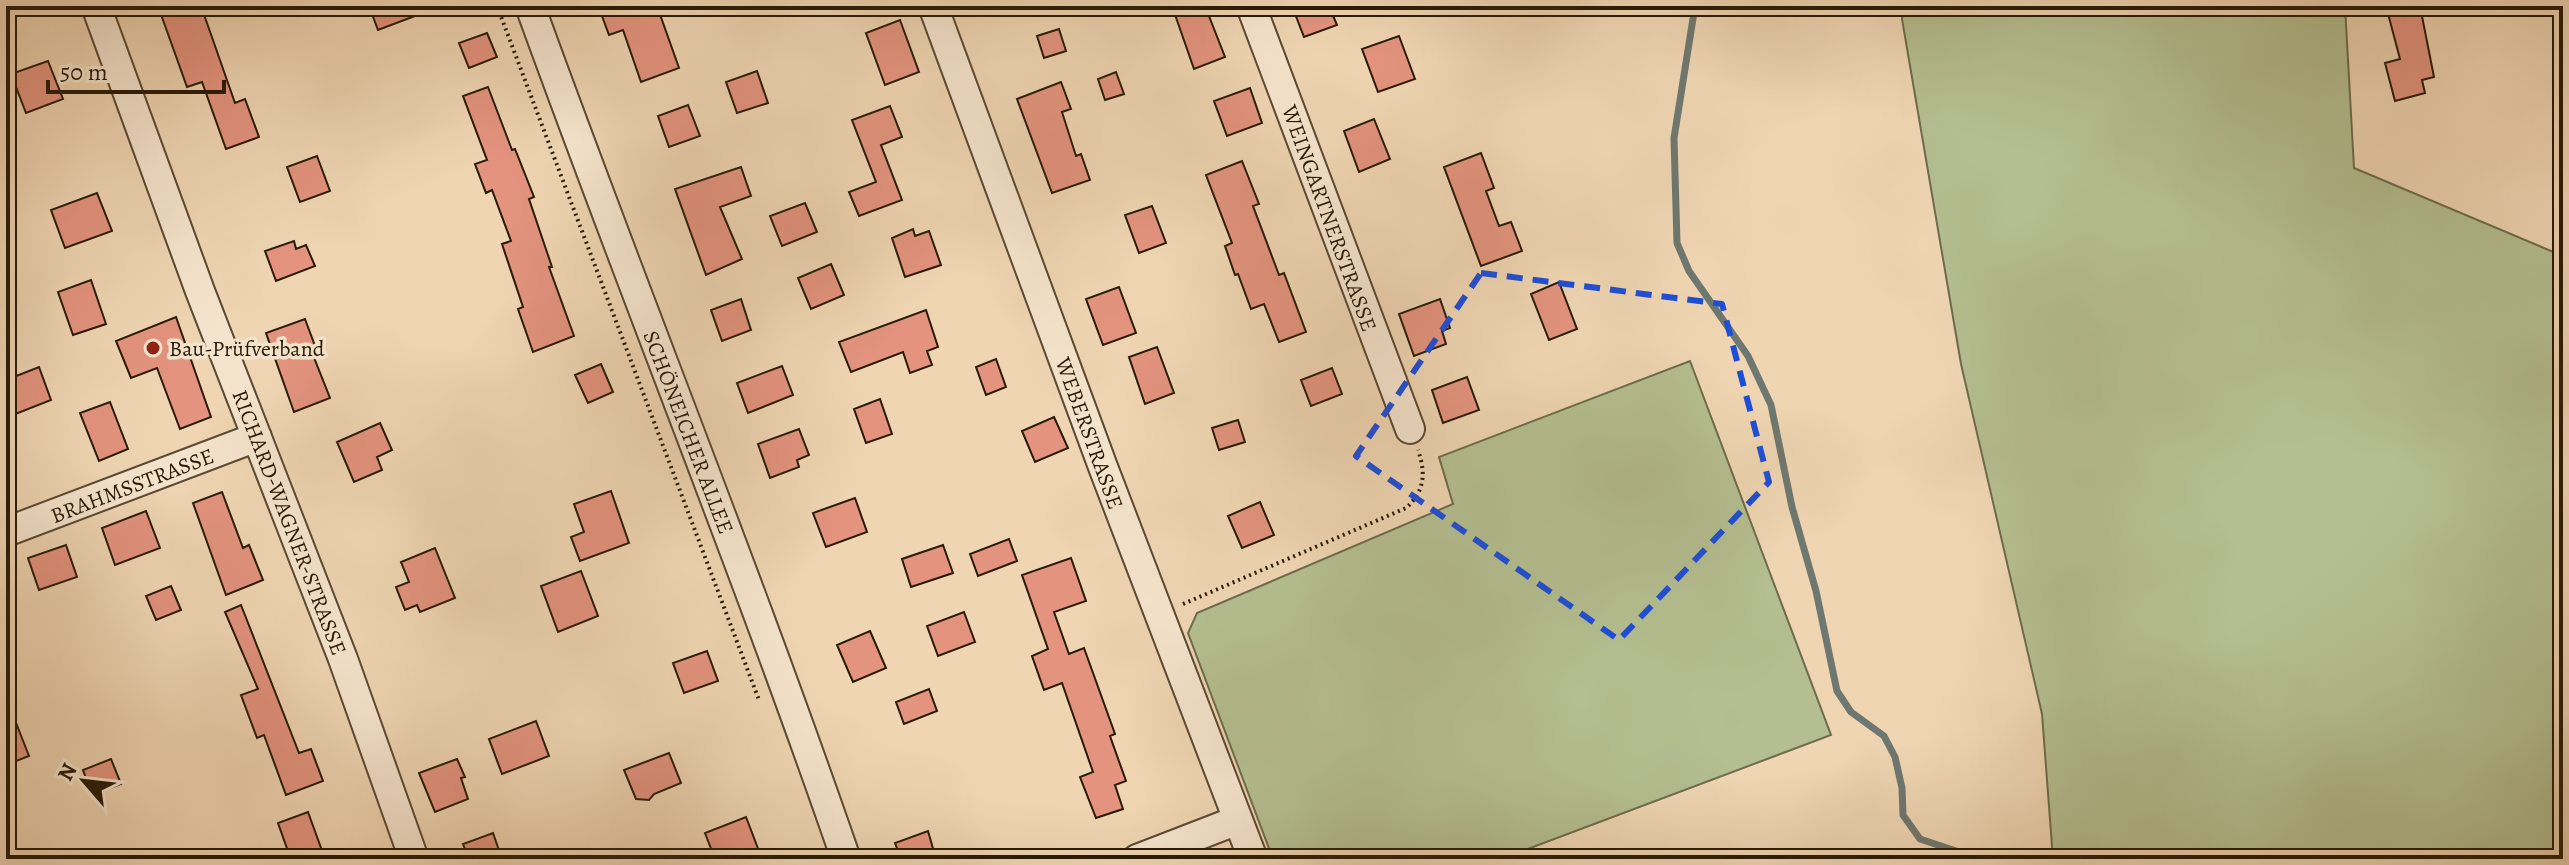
<svg xmlns="http://www.w3.org/2000/svg" width="2569" height="865" font-family="Alegreya,serif">
<style>
.green{fill:#b4be90;stroke:#6e6c4c;stroke-width:2}
.lines{fill:none;stroke-linecap:round;stroke-linejoin:round}
.stream{stroke:#6e7870;stroke-width:7}
.building{fill:#e3937e;stroke:#281a07;stroke-width:2}
.minor-casing{stroke:#5a4932;stroke-width:32}
.path{stroke:#281a07;stroke-width:4;stroke-dasharray:2 4;stroke-linecap:butt}
.minor{stroke:#f5e4cd;stroke-width:28}
.marked{fill:none;stroke:#1d4ed8;stroke-width:6;stroke-dasharray:16 10;stroke-linejoin:round}
.poi-dot{fill:#8f2418;stroke:#f5e4cd;stroke-width:3}
.labels{text-anchor:middle;stroke-width:7;stroke-linejoin:round;paint-order:stroke}
.street-label{font-size:22px;fill:#281a07;stroke:#f5e4cd}
.poi-label{font-size:22px;fill:#281a07;stroke:#f5e4cd;text-anchor:start}
</style>
<rect width="100%" height="100%" fill="#efd5b2"/>
<filter id="stains"><feTurbulence type="fractalNoise" baseFrequency=".0025" numOctaves="4"/><feColorMatrix values="0 0 0 0 .2 0 0 0 0 .09 0 0 0 0 .02 0 0 0 .5 -.17"/></filter>
<radialGradient id="worn" r=".72"><stop offset=".6" stop-color="#630" stop-opacity="0"/><stop offset="1" stop-color="#630" stop-opacity=".3"/></radialGradient>
<path class="green" d="M1904,6H2345L2354,168L2563,256V859H2053L2042,714L1961,364L1902,19Z
M1690,361L1831,735L1501,859H1273L1188,633L1197,613L1453,504L1439,457Z"/>
<g class="lines">
<path class="stream" d="M1695,6L1674,138L1677,243L1689,271L1748,356L1771,405L1792,507L1816,591L1837,691L1851,712L1884,736L1895,757L1902,788L1903,815L1920,839L1962,853L1988,856L1990,859"/>
</g>
<path class="building" d="M158,6H201L235,103L245,99L259,137L226,149L202,82L187,87Z
M369,6H436V8L378,30Z
M627,6H657L679,68L641,82L623,30L609,35L602,16Z
M1172,6H1205L1225,57L1194,69Z
M1292,6H1329L1337,25L1304,37Z
M2386,6H2420L2434,77L2422,80L2425,93L2395,101L2385,63L2400,59Z
M900,20L919,72L885,85L866,33Z
M1059,29L1066,51L1044,58L1037,36Z
M487,33L497,57L469,68L459,43Z
M1399,36L1415,79L1378,92L1362,49Z
M48,61L63,99L26,113L11,74Z
M757,71L768,103L737,113L726,82Z
M1116,72L1124,94L1105,100L1098,79Z
M1061,82L1071,109L1062,112L1076,156L1081,154L1090,180L1052,193L1017,99Z
M488,87L512,150L515,149L534,197L529,199L552,267H549L574,336L533,352L518,309L523,307L502,244L511,241L492,190L486,193L475,164L487,160L463,96Z
M1250,88L1262,123L1227,136L1214,101Z
M688,105L700,136L669,147L658,116Z
M890,106L902,137L881,145L902,200L859,216L849,192L876,182L852,120Z
M1374,119L1390,159L1359,172L1344,131Z
M1481,153L1494,188L1486,191L1499,226L1511,222L1522,251L1481,266L1444,167Z
M317,156L330,191L300,202L287,167Z
M1242,161L1259,204L1253,206L1279,275L1284,273L1306,332L1279,342L1264,304L1251,309L1238,274L1235,275L1225,246L1232,243L1206,175Z
M741,167L751,196L720,207L742,259L706,275L675,189Z
M97,193L112,231L65,248L51,210Z
M805,203L817,232L782,246L770,216Z
M1152,206L1166,243L1139,253L1125,215Z
M913,229L915,236L929,231L941,265L905,277L892,238Z
M294,241L296,249L306,245L315,266L276,281L265,251Z
M831,264L844,295L811,309L798,278Z
M91,280L106,324L73,335L58,292Z
M1559,282L1577,329L1549,340L1531,294Z
M1119,287L1136,333L1103,345L1086,299Z
M741,299L751,330L722,341L711,310Z
M1440,299L1450,328L1442,331L1446,344L1414,356L1399,314Z
M926,310L938,347L927,351L932,365L910,373L903,352L851,372L839,342Z
M176,317L211,417L180,429L157,368L131,378L116,341Z
M305,319L318,354L313,355L330,398L294,412L266,333Z
M1157,347L1174,393L1145,404L1129,357Z
M996,359L1006,387L986,395L976,367Z
M601,364L613,392L588,403L575,375Z
M782,366L793,395L748,413L737,383Z
M39,367L51,400L13,415L6,398V380Z
M1332,368L1342,394L1311,406L1301,380Z
M1467,377L1479,410L1443,423L1432,390Z
M880,399L892,434L866,443L854,409Z
M110,402L128,449L99,461L80,413Z
M1054,417L1068,448L1035,462L1022,431Z
M1238,420L1245,442L1219,450L1212,428Z
M380,423L392,450L377,457L382,470L354,482L337,442Z
M799,429L809,455L797,460L799,467L770,478L758,444Z
M611,491L629,543L580,561L571,537L584,532L574,504Z
M222,492L243,548L249,545L263,580L226,595L193,503Z
M855,498L867,532L826,547L813,513Z
M1260,502L1274,535L1242,548L1228,516Z
M146,511L160,548L115,565L102,528Z
M1009,539L1017,561L978,576L970,554Z
M66,545L77,577L39,590L28,558Z
M943,545L953,573L911,587L902,559Z
M435,548L455,598L420,612L417,605L405,610L396,587L409,582L401,562Z
M1071,558L1086,601L1054,612L1069,654L1084,648L1115,734L1110,736L1126,781L1115,785L1123,809L1096,818L1080,777L1093,772L1062,683L1044,690L1032,656L1048,649L1022,575Z
M581,571L598,616L558,632L541,586Z
M171,586L181,610L156,620L146,596Z
M241,605L299,753L311,749L323,781L286,795L264,735L257,738L241,695L258,689L225,612Z
M964,612L975,642L938,656L927,626Z
M870,631L886,668L853,682L837,645Z
M707,651L718,681L684,693L673,663Z
M929,689L937,711L904,724L896,702Z
M7,700L29,756L6,765V701Z
M536,721L549,756L502,774L489,739Z
M669,753L681,783L654,794L649,800L636,799L624,770Z
M111,759L121,784L92,795L83,770Z
M457,759L465,777L461,778L468,799L435,812L419,773Z
M308,812L325,859H297L296,852L289,854L278,823Z
M746,817L762,859H715L705,833Z
M928,831L936,859H901L895,843Z
M493,833L502,859H469L463,844Z"/>
<g class="lines">
<g class="minor-casing">
<path id="minor" d="M96,6L200,291L343,659L414,859
M530,6C633,291 747,572 846,859
M933,6L1103,467L1253,859
M1251,6L1410,429
M6,532L257,437
M1137,859L1238,820"/>
</g>
<path class="path" d="M497,6L759,700
M1183,604L1406,508C1425,491 1426,473 1418,450"/>
<use href="#minor" class="minor"/>
</g>
<path class="marked" d="M1481,273L1722,304L1769,482L1619,640L1356,456Z"/>
<circle class="poi-dot" cx="153" cy="348" r="8"/>
<g class="labels">
<g class="street-label">
<text transform="translate(1330 218) rotate(70)" y="8">WEINGARTNERSTRASSE</text>
<text transform="translate(689 432) rotate(69)" y="8">SCHÖNEICHER ALLEE</text>
<text transform="translate(1090 433) rotate(70)" y="8">WEBERSTRASSE</text>
<text transform="translate(132 485) rotate(-21)" y="8">BRAHMSSTRASSE</text>
<text transform="translate(290 522) rotate(69)" y="8">RICHARD-WAGNER-STRASSE</text>
</g>
<g class="poi-label">
<text x="169" y="356">Bau-Prüfverband</text>
</g>
</g>
<rect width="2569" height="865" fill="none" stroke="#efd5b2" stroke-width="32"/>
<rect x="8" y="8" width="2553" height="849" fill="none" stroke="#281a07" stroke-width="4"/>
<rect x="16" y="16" width="2537" height="833" fill="none" stroke="#281a07" stroke-width="2"/>
<g transform="translate(84 781) rotate(298)" stroke="#f5e4cd" stroke-width="6" paint-order="stroke">
<path d="M0-6L14 30L0 20L-14 30Z" fill="#281a07"/>
<text y="-12" font-size="22" font-weight="bold" text-anchor="middle" fill="#281a07">N</text>
</g>
<path d="M48 80v12h176v-12" fill="none" stroke="#281a07" stroke-width="4"/>
<text x="60" y="80" font-size="24" fill="#281a07" stroke="#f5e4cd" stroke-width="6" paint-order="stroke">50 m</text>
<rect width="100%" height="100%" filter="url(#stains)"/>
<rect width="100%" height="100%" fill="url(#worn)"/>
</svg>
